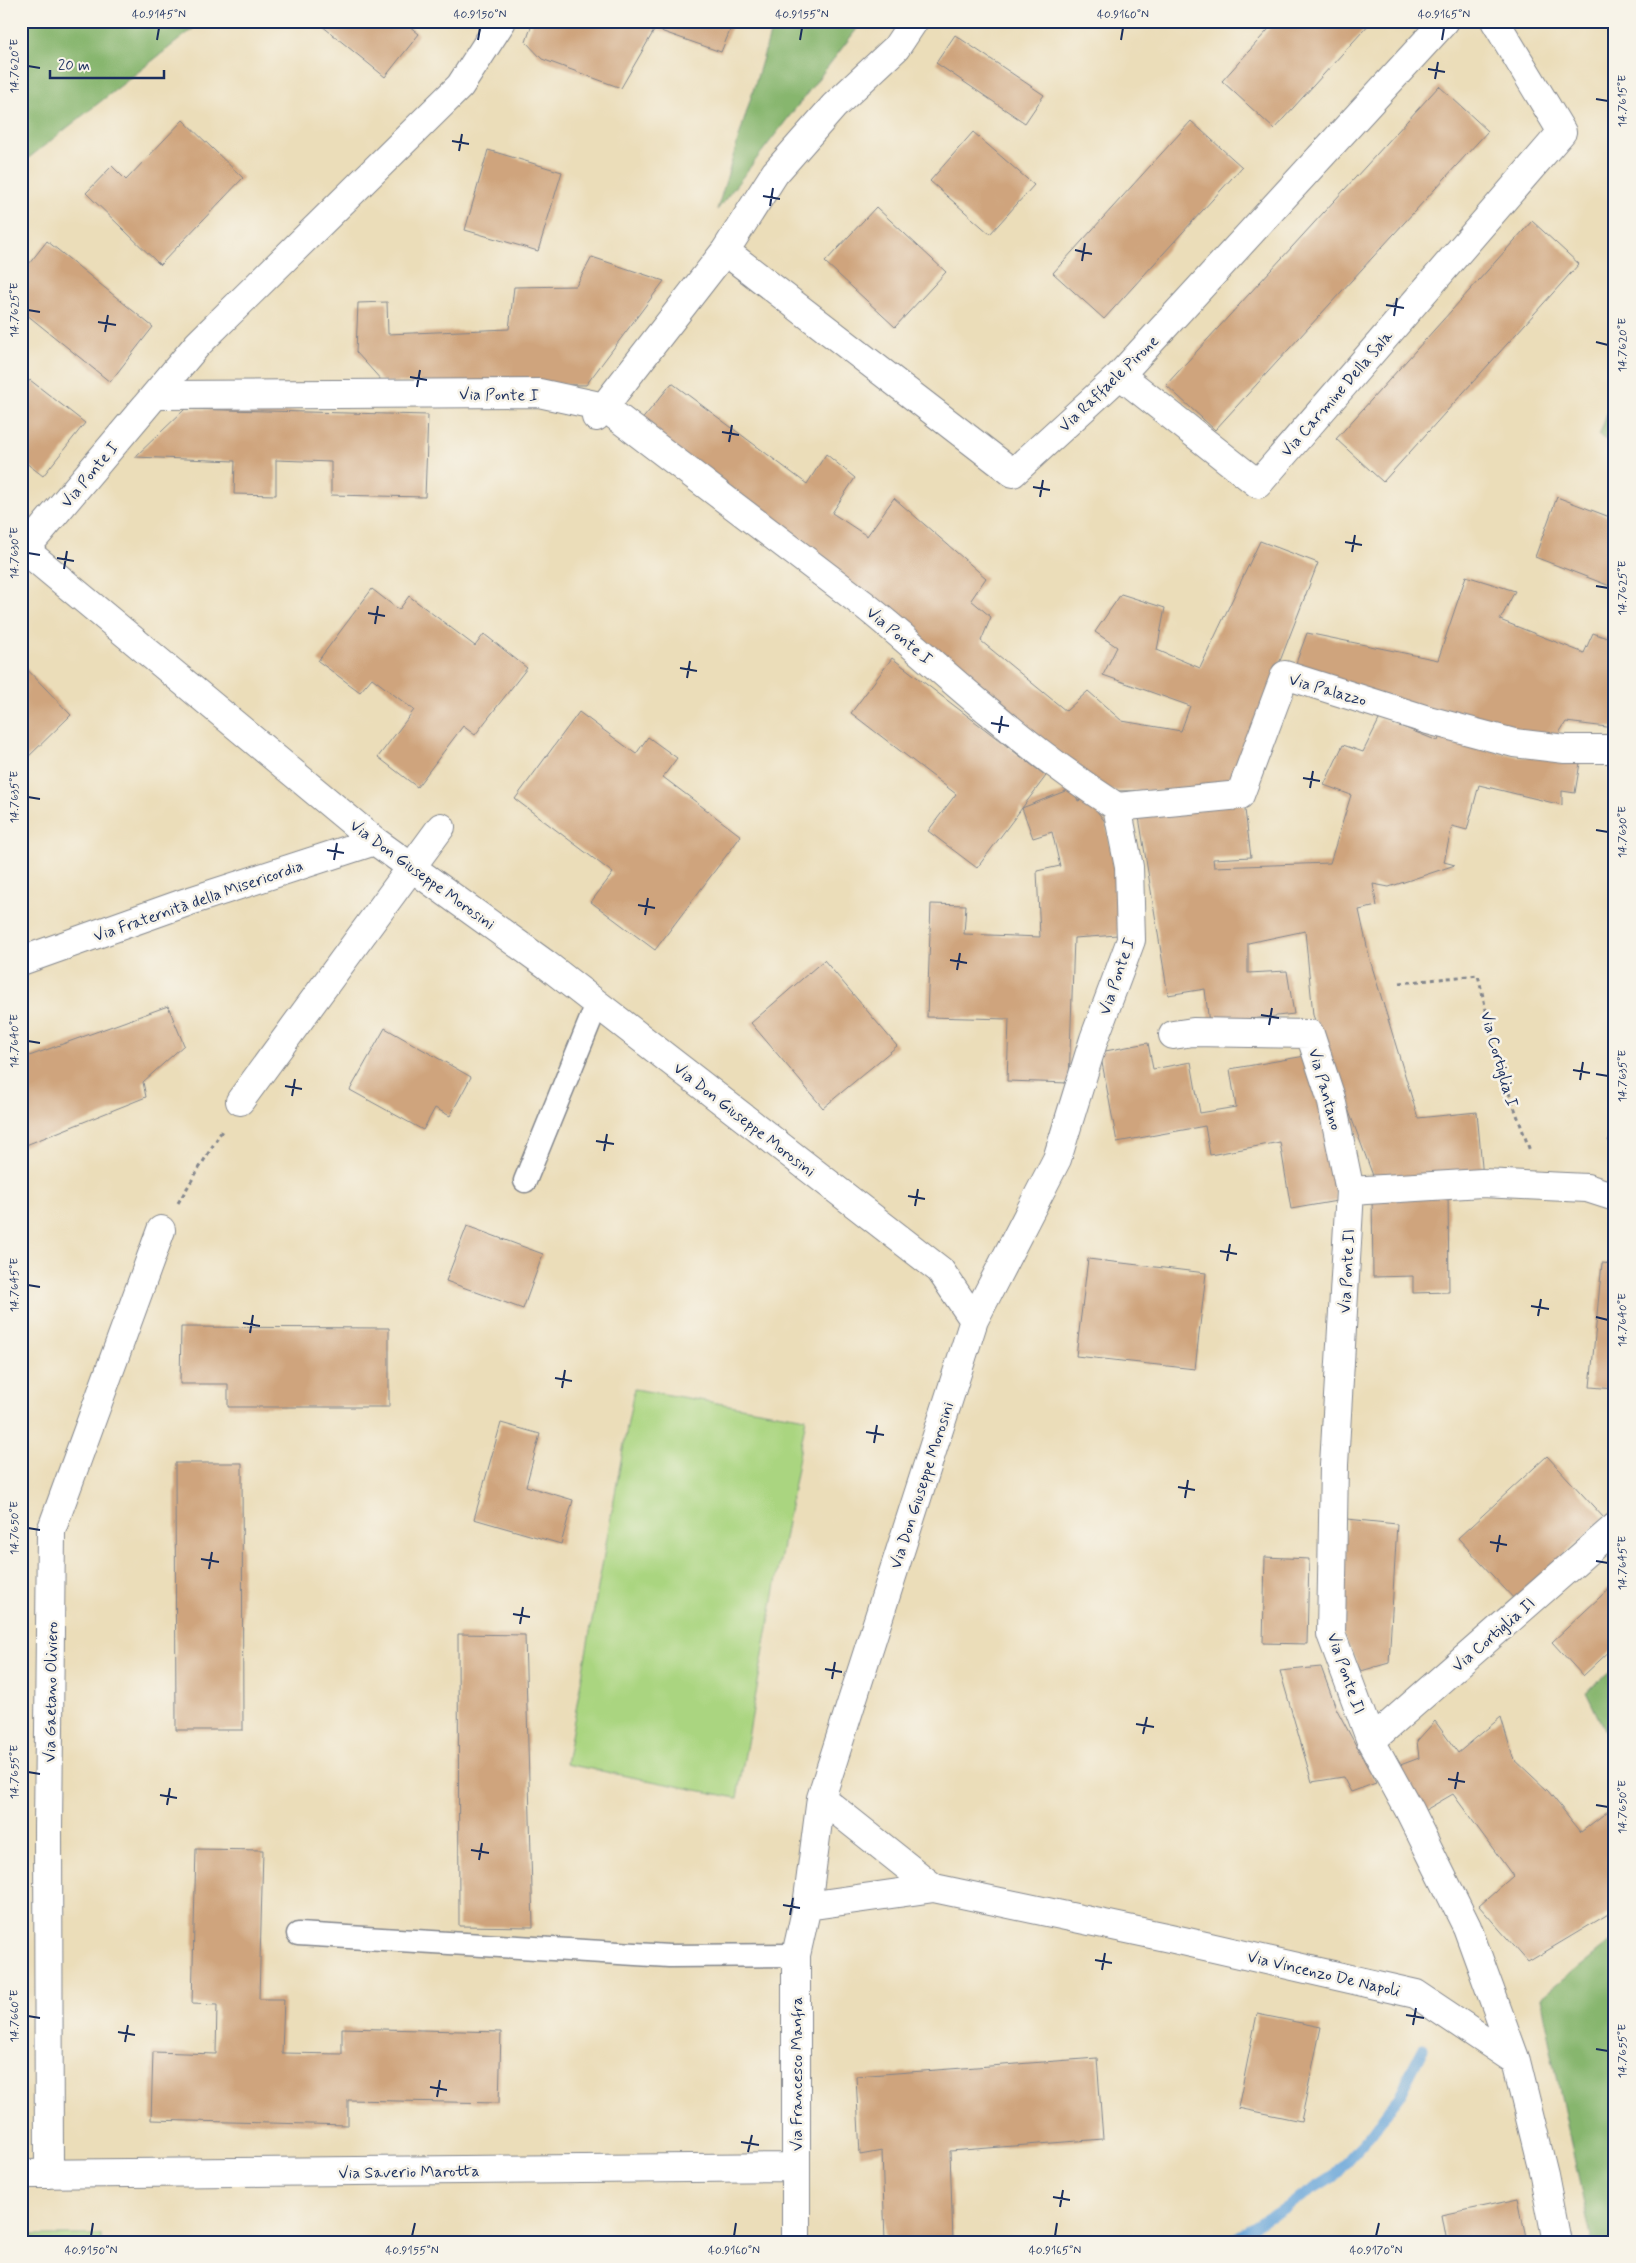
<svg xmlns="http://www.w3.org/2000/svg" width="1636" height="2263" font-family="Mynerve,sans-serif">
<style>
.green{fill:#aad580;stroke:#62826f}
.forest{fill:#87b66e;stroke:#517266}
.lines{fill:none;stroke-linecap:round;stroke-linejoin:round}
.stream{stroke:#68a5d9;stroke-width:11}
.building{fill:#cfa47d}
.lane-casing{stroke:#83868c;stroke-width:25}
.street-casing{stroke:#83868c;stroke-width:30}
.path{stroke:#83868c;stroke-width:3;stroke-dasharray:4 4;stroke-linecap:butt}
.lane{stroke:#fff;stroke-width:22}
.street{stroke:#fff;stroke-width:28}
.ticks{fill:none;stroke:#1b2f5e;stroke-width:2}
.labels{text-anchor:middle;stroke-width:5;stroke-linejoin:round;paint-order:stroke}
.street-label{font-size:16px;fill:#1b2f5e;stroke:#f7f3e8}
.neatline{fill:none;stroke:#1b2f5e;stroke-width:2}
.ticks-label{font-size:12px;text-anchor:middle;fill:#1b2f5e}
</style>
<rect width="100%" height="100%" fill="#f7f3e8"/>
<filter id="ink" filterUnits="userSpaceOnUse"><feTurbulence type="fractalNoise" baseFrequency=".02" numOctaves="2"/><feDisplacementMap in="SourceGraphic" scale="10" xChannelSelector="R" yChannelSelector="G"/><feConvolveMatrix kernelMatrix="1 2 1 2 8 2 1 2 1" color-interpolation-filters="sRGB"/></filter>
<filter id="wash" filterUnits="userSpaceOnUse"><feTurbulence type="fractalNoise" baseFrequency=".0096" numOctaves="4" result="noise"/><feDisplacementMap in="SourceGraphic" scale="20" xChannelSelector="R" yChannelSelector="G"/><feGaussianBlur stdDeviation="1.12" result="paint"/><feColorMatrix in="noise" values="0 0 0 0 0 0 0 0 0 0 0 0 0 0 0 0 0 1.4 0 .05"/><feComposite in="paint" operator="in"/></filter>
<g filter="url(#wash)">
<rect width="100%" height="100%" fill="#ebddb9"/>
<path class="green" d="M634,1389L806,1418L737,1798L566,1764Z
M21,2235H101V2242H21Z"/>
<path class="forest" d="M21,21H203L21,164Z
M774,21H863L717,210Z
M1615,392V445L1599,436Z
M1615,1669V1752L1586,1692Z
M1615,1938V2242H1592L1540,1998Z"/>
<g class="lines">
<path class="stream" d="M1230,2242L1333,2177L1372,2133L1399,2096L1423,2049"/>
</g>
<g id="blocks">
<path class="building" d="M316,21H403L419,34L385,77Z
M533,21H734L721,52L655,29L621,88L542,59L526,42Z
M1276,21H1372L1274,129L1222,81Z
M955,35L1044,95L1025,123L936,63Z
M1439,86L1488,131L1215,430L1166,385Z
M183,120L243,178L160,265L86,193L112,166L126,180Z
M1191,121L1242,167L1104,319L1053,273Z
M973,132L1034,185L990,234L930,181Z
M488,150L562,172L538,251L465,230Z
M876,207L946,272L895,327L825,262Z
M1532,221L1579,264L1383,482L1336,439Z
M47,241L153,327L110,382L21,310V274Z
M592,257L664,281L586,385L383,382L356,352L358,303L387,302L388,334L509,329L514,287L576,286Z
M30,380L85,423L43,476L21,459V391Z
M672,383L807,484L826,454L855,478L832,513L867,536L894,498L986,578L971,600L991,617L981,641L1066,711L1088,691L1122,721L1181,731L1190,706L1103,675L1117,647L1095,632L1121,594L1165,608L1157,650L1200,668L1260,541L1318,563L1230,790L1107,791L640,422Z
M185,409L428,415L425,497L331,495V462L276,460V495L234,494L235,461L135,457Z
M1557,497L1615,519V588L1535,557Z
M1466,576L1515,591L1500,620L1584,653L1593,633L1615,641V728L1566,722L1554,741L1292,674L1307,633L1438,660Z
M372,589L399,610L409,596L475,646L484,634L527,668L475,735L463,726L417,787L378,757L414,710L372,678L360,692L318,661Z
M892,658L1046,776L977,868L928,831L956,794L851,713Z
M21,663L71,715L21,764Z
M579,712L636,754L648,737L677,758L663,777L741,836L655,950L591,902L613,873L515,799Z
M1380,718L1438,741L1440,735L1477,747L1520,757H1581L1575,793L1562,791V805L1479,785L1467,830L1452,826L1444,862L1455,865L1389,887L1373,884L1377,906L1359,910L1370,960L1418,1118L1477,1112L1483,1178L1375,1181L1313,1015L1305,931L1248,943V973L1287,971L1294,1014L1209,1024L1205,989L1168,995L1139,817L1244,802L1251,857L1213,859L1214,867L1330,863L1351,795L1324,785L1343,745L1363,752Z
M1073,788L1078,801L1087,798L1106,823L1119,887L1118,935L1074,938L1069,1083L1007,1081L1009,1019L927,1017L931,904L966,905L964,934L1040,937L1037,871L1060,866L1052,832L1033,838L1022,808Z
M824,960L897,1046L823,1108L751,1023Z
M168,1006L184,1045L143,1082L146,1097L21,1147V1059Z
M385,1028L471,1077L450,1116L435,1108L423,1130L350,1090Z
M1148,1043L1153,1069L1191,1062L1200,1113L1236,1107L1230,1069L1311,1055L1337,1201L1291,1209L1280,1142L1210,1155L1205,1126L1117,1142L1100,1052Z
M1615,1125V1144L1608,1141Z
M1448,1192L1449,1292L1413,1293V1276L1373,1277L1372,1193Z
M467,1226L543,1254L523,1309L446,1281Z
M1088,1259L1206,1273L1195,1369L1076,1356Z
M1602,1263L1615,1264V1389L1590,1387Z
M181,1327L389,1328V1407H228V1384H180Z
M501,1423L540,1434L526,1486L573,1500L561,1544L474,1519Z
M1547,1456L1604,1518L1515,1600L1458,1538Z
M175,1463H242L243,1730H176Z
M1347,1519L1397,1524L1389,1663L1361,1671L1342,1633Z
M1265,1557L1309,1559L1307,1644L1263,1643Z
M1615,1583V1646L1583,1676L1552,1642Z
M458,1634L525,1635L533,1927L459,1926Z
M1321,1667L1336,1708L1376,1783L1351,1792L1343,1777L1312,1782L1280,1671Z
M1501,1717L1513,1758L1548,1791L1581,1832L1612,1808L1615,1812V1910L1528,1962L1479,1906L1513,1876L1453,1794L1422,1812L1387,1770L1419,1758L1417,1741L1435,1721L1458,1753Z
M196,1849L263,1850L259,1999H284L282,2053L342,2054V2028L501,2032L499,2103L348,2100V2125L151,2120L153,2052L216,2054L217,2005L192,2004Z
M1257,2014L1321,2027L1301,2121L1238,2108Z
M1097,2058L1103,2139L950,2151L953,2242H885L882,2151L860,2155L856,2076Z
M1518,2199L1527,2242H1447L1442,2215Z"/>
</g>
</g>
<g filter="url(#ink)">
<use href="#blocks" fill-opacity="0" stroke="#83868c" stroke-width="1"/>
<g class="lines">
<g class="lane-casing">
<path id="lane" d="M525,1181L597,1004
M298,1934L669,1956L796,1955"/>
</g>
<g class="street-casing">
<path id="street" d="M725,251L1013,473L1120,375L1445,21
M1120,375L1258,484L1562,132L1495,21
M155,395L539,393L604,407L863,604C907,639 948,678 991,713C1031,747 1074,779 1117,807L1129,867L1131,940L1094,1039L1057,1159L974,1320
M596,417L725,251L775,173L834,106L896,48L914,21
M25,550L375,841L547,965L940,1270L974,1320L821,1798L807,1906L796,1955V2242
M21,554L198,344L460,86L502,21
M1117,807L1240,795L1285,675L1428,720L1514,743L1565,749H1615
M21,961L187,902L375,841
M1173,1035L1193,1032L1310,1034L1331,1098L1350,1191L1334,1465L1331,1634L1371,1741L1409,1810L1467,1927L1516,2061
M240,1101L441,827
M1350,1191L1482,1183L1587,1188L1615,1197
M1371,1741L1615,1527
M934,1888L1170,1938L1416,1994L1516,2061L1544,2175L1557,2242
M807,1906L934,1888L821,1798
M21,2174L796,2167
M49,2174L48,1829L51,1531L161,1230"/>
</g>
<path class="path" d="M1400,983L1478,975L1498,1062L1530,1151
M178,1203L223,1129"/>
<use href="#lane" class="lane"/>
<use href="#street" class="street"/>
</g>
</g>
<path class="ticks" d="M157,40L159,28M478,40L480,28M800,40L802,28M1121,40L1123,28M1442,40L1444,28M28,66L40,68M1428,69L1445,72M1435,79L1438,62M1596,99L1608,101M452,141L469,144M459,151L462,134M763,196L780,199M770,206L773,188M1075,250L1092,254M1082,261L1085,243M1386,305L1404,308M28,310L40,312M1394,316L1397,298M98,322L116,325M105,332L108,315M1596,342L1608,345M410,377L427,380M417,387L420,370M722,432L739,435M729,442L732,425M1033,487L1050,490M1040,497L1043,480M1345,542L1362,545M1352,552L1355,535M28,553L40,555M57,558L74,561M64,569L67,551M1596,586L1608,588M368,613L385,616M375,624L378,606M680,668L697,671M687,678L690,661M991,723L1009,726M999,733L1002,716M1303,778L1320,781M1310,788L1313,771M28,797L40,799M1596,830L1608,832M327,850L344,853M334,860L337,843M638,905L655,908M645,915L648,898M950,960L967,963M957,970L960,953M1261,1015L1279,1018M1269,1025L1272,1008M28,1041L40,1043M1573,1070L1590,1073M1596,1074L1608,1076M1580,1080L1583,1062M285,1086L302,1089M292,1096L295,1079M596,1141L614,1144M604,1151L607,1134M908,1196L925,1199M915,1206L918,1189M1220,1251L1237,1254M1227,1261L1230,1244M28,1285L40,1287M1531,1306L1549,1309M1538,1316L1541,1299M1596,1317L1608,1320M243,1323L260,1326M250,1333L253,1315M555,1378L572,1381M562,1388L565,1370M866,1432L884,1435M874,1443L877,1425M1178,1487L1195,1490M1185,1498L1188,1480M28,1528L40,1530M1490,1542L1507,1545M1497,1552L1500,1535M201,1559L219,1562M1596,1561L1608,1563M209,1569L212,1552M513,1614L530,1617M520,1624L523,1607M825,1669L842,1672M832,1679L835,1662M1136,1724L1154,1727M1143,1734L1147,1717M28,1772L40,1774M1448,1779L1465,1782M1455,1789L1458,1772M160,1795L177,1798M167,1805L170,1788M1596,1805L1608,1807M471,1850L489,1853M479,1860L482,1843M783,1905L800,1908M790,1915L793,1898M1095,1960L1112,1963M1102,1970L1105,1953M1406,2015L1424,2018M28,2016L40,2018M1413,2025L1416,2008M118,2032L135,2035M125,2042L128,2025M1596,2049L1608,2051M430,2087L447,2090M437,2097L440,2080M741,2142L759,2145M748,2152L752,2135M1053,2197L1070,2200M1060,2207L1063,2190M91,2236L93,2223M412,2236L415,2223M734,2236L736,2223M1055,2236L1057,2223M1376,2236L1379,2223"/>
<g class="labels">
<g class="street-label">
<text transform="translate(1108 383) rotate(-44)" y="6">Via Raffaele Pirone</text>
<text transform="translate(1336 393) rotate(-49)" y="6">Via Carmine Della Sala</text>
<text transform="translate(499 394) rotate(1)" y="6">Via Ponte I</text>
<text transform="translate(89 474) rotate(-50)" y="6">Via Ponte I</text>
<text transform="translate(900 635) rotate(40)" y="6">Via Ponte I</text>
<text transform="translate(1328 689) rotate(16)" y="6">Via Palazzo</text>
<text transform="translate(423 874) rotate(36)" y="6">Via Don Giuseppe Morosini</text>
<text transform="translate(198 900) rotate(-19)" y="6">Via Fraternità della Misericordia</text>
<text transform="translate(1116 976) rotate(-71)" y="6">Via Ponte I</text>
<text transform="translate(1500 1059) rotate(74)" y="6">Via Cortiglia I</text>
<text transform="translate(1326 1089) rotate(74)" y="6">Via Pantano</text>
<text transform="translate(745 1119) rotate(38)" y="6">Via Don Giuseppe Morosini</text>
<text transform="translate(1346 1271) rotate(-87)" y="6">Via Ponte II</text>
<text transform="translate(921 1485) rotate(-72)" y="6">Via Don Giuseppe Morosini</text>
<text transform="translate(1493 1634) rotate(-41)" y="6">Via Cortiglia II</text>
<text transform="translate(1347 1673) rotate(71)" y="6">Via Ponte II</text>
<text transform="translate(50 1692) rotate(-89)" y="6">Via Gaetano Oliviero</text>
<text transform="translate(1324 1973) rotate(13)" y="6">Via Vincenzo De Napoli</text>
<text transform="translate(796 2074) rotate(-90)" y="6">Via Francesco Manfra</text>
<text transform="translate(409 2171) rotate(-1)" y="6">Via Saverio Marotta</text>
</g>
</g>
<rect width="1636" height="2263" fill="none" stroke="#f7f3e8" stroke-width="55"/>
<path d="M50 70v8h114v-8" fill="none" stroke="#1b2f5e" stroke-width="2.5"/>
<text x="58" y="70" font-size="15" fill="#1b2f5e" stroke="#f7f3e8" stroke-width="4" paint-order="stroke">20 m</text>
<rect x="28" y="28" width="1580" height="2208" class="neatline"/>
<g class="ticks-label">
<text x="159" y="18">40.9145°N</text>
<text x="480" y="18">40.9150°N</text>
<text x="802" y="18">40.9155°N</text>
<text x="1123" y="18">40.9160°N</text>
<text x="1444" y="18">40.9165°N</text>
<text transform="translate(14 66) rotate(-90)" y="4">14.7620°E</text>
<text transform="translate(1622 101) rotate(-90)" y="4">14.7615°E</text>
<text transform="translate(14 310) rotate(-90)" y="4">14.7625°E</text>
<text transform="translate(1622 345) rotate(-90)" y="4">14.7620°E</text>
<text transform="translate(14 553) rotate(-90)" y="4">14.7630°E</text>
<text transform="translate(1622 588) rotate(-90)" y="4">14.7625°E</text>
<text transform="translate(14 797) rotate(-90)" y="4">14.7635°E</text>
<text transform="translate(1622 832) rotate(-90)" y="4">14.7630°E</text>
<text transform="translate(14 1041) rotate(-90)" y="4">14.7640°E</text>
<text transform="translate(1622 1076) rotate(-90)" y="4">14.7635°E</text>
<text transform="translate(14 1285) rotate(-90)" y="4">14.7645°E</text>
<text transform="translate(1622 1320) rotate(-90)" y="4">14.7640°E</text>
<text transform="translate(14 1528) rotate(-90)" y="4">14.7650°E</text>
<text transform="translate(1622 1563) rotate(-90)" y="4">14.7645°E</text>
<text transform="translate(14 1772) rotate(-90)" y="4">14.7655°E</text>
<text transform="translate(1622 1807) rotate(-90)" y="4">14.7650°E</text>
<text transform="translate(14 2016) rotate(-90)" y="4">14.7660°E</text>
<text transform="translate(1622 2051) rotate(-90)" y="4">14.7655°E</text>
<text x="91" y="2254">40.9150°N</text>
<text x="412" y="2254">40.9155°N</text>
<text x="734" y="2254">40.9160°N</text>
<text x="1055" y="2254">40.9165°N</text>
<text x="1376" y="2254">40.9170°N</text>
</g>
</svg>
